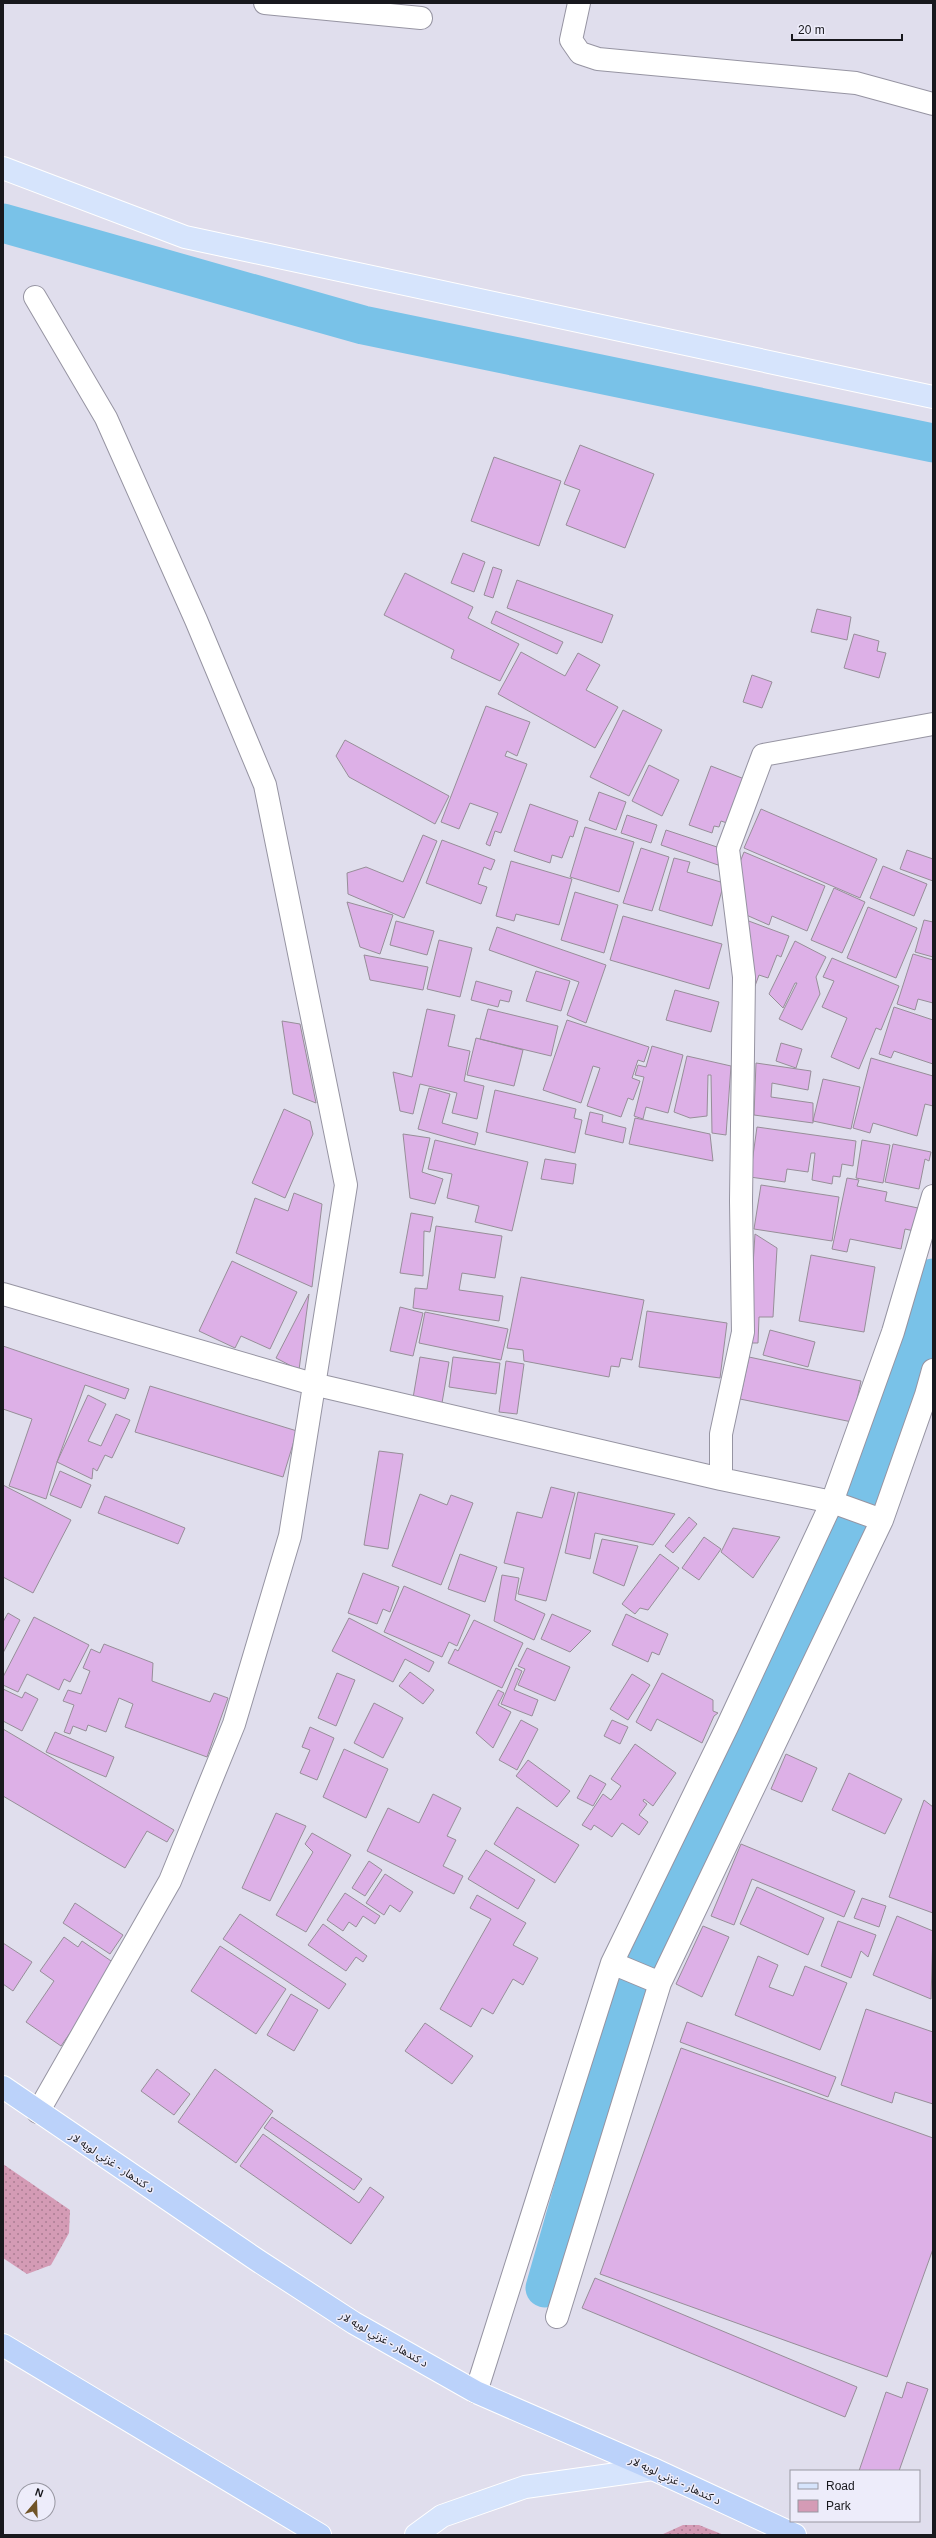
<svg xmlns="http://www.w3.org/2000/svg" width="936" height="2538" font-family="Helvetica,'Noto Sans Arabic',sans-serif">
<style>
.green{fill:url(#green-dots)}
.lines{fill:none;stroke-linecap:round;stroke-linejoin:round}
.canal{stroke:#79c2e8;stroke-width:39}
.building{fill:#ddb0e7;stroke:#978e99}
.minor-casing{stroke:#9694a2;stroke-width:24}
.major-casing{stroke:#fff;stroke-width:24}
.highway-casing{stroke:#fff;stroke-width:24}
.minor{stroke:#fff;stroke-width:22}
.major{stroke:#d6e4fc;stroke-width:22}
.highway{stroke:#bbd2fa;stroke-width:22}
.labels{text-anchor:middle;stroke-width:3;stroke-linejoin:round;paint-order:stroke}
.street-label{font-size:11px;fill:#18181d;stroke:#edecfa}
</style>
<defs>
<pattern id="green-dots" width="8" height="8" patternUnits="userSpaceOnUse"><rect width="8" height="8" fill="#d49bb5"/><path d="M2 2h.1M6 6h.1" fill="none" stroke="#ab7d93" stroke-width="1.8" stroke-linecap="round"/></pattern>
</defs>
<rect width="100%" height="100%" fill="#e0deed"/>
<path class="green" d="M3,2164L70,2210L69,2233L51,2265L27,2274L3,2258Z
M683,2525H699L724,2535H661Z"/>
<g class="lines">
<path class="canal" d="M3,223L363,325L933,443
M545,2288L625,2008L822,1586L903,1391L933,1278"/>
</g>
<path class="building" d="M580,445L654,474L625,548L566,525L580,490L564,484Z
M494,457L561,481L539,546L471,521Z
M463,553L485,562L474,592L451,583Z
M493,567L502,570L493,598L484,595Z
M405,573L473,607L468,618L519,644L500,681L451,658L454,650L384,615Z
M517,580L613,615L602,643L507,608Z
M817,609L851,617L847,640L811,632Z
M496,611L563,642L557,654L491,623Z
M854,634L879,641L877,651L886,653L879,678L844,668Z
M521,652L565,676L578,653L600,665L586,690L618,707L595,748L498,694Z
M752,675L772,682L762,708L743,702Z
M486,706L530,722L517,756L507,751L505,756L527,764L501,833L495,831L490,846L486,844L498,813L470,803L459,829L441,822Z
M623,710L662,730L629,796L590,777Z
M345,740L449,796L435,824L349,777L336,756Z
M649,765L679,780L662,816L632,801Z
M711,766L747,780L730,824L721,821L719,827L714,826L712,833L689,825Z
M599,792L626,802L616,830L589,820Z
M530,804L578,821L573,837L570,836L562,858L552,855L550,863L514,851Z
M761,809L877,859L860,898L744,848Z
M627,815L657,825L651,843L621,833Z
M585,827L634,842L619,892L570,877Z
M666,830L723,849L718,865L661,845Z
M423,835L437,841L404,918L348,894L347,873L366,867L403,882Z
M442,840L495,860L491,870L484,867L478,884L487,887L481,904L426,883Z
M641,848L669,857L652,911L623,903Z
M907,850L933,859V881L900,869Z
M744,852L825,886L807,931L772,916L769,925L744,914L736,872Z
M674,858L690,862L687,872L724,883L712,926L659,910Z
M511,861L572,879L559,925L516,914L514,921L496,916Z
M883,866L927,884L914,916L870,898Z
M834,888L865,902L842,953L811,940Z
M575,892L618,905L604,953L561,940Z
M347,902L393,915L380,954L360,947Z
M868,907L917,928L896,978L847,958Z
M623,916L722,944L709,989L610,960Z
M746,920L789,936L781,957L777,955L768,978L759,975L755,986Z
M924,920L933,922V957L915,952Z
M396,921L434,931L427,955L390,945Z
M497,927L606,965L586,1023L567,1015L579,982L489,950Z
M439,940L472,948L460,997L427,989Z
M795,941L826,957L816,977L820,994L802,1030L779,1019L797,983H795L783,1008L769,994Z
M913,954L933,960V1003L918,999L915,1010L897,1004Z
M364,955L428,967L423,990L370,980Z
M832,958L899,986L881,1030L876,1028L859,1069L831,1057L847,1018L822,1007L834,981L823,977Z
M536,971L570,981L561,1011L526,1001Z
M476,981L512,991L509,1002L500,1000L498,1007L471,1000Z
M675,990L719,1002L711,1032L666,1020Z
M894,1007L933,1020V1064L894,1051L891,1058L879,1054Z
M427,1009L455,1015L448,1046L470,1051L464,1081L484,1086L477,1119L452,1113L457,1093L420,1084L413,1114L400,1111L393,1072L412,1077Z
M488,1009L558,1026L551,1056L480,1039Z
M567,1020L649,1047L644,1062L638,1060L632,1078L640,1081L633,1100L628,1098L621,1117L587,1106L600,1068L593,1066L581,1103L543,1090Z
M282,1021L300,1024L316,1103L293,1094Z
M476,1038L523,1050L514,1086L467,1075Z
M781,1043L802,1049L796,1068L776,1061Z
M652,1046L683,1055L668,1113L646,1107L643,1119L634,1116L644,1077L635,1075L638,1065L646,1067Z
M687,1056L731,1066L726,1135L712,1133L711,1075H708L707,1116L690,1118L674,1112Z
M871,1058L933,1076V1106L925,1104L917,1136L873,1123L870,1133L853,1128Z
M756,1063L811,1071L808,1090L772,1083L771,1097L813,1103V1123L754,1115Z
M823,1079L860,1087L851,1129L813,1121Z
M429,1088L450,1094L442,1123L478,1133L475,1145L418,1129Z
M495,1090L576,1109L574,1118L582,1120L575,1153L486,1132Z
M284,1109L310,1121L313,1134L285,1198L252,1183Z
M590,1112L603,1115L602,1122L626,1128L623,1143L585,1134Z
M635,1118L710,1134L713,1161L629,1144Z
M757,1127L856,1141L853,1166L842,1164L840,1177L833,1176L832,1184L812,1180L815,1153H811L808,1172L787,1169L785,1182L750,1177Z
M403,1134L430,1138L422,1172L443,1179L435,1204L410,1198Z
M435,1140L528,1162L512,1231L475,1222L479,1206L447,1198L452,1174L428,1169Z
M862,1140L890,1145L883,1183L856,1178Z
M893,1144L931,1152L929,1161L925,1159L919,1189L885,1182Z
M545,1159L576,1164L573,1184L541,1179Z
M847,1178L859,1180L857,1186L887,1192L885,1201L918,1208L914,1231L905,1229L901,1249L850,1239L847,1252L832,1249Z
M761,1185L839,1197L832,1241L754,1229Z
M294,1193L322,1204L312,1287L236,1253L255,1198L288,1211Z
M411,1213L433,1217L430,1232L424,1231L423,1276L400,1273Z
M436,1226L502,1236L495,1278L462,1273L459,1290L503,1296L499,1321L413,1308L415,1288L427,1289Z
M755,1234L777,1248L773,1317H759L758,1343H748Z
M811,1255L875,1267L864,1332L799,1321Z
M232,1261L297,1292L270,1349L241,1336L235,1348L199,1331Z
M521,1277L644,1300L632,1360L621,1358L619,1367L611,1366L609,1377L524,1361L523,1350L507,1348Z
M309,1294L299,1370L276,1358Z
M400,1307L423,1313L413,1356L390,1351Z
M647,1311L727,1323L720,1378L639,1367Z
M425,1312L508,1329L501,1360L419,1343Z
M770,1330L815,1342L808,1367L763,1355Z
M3,1346L129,1389L125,1399L85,1385L57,1462L46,1499L9,1486L32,1419L3,1409Z
M420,1357L449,1362L442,1403L413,1398Z
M453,1357L500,1363L496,1394L449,1387Z
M749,1357L861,1381L852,1422L740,1399Z
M506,1361L524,1364L517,1414L499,1412Z
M150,1386L297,1431L283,1477L135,1432Z
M88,1395L106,1404L88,1441L101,1446L116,1414L130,1420L112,1458L105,1455L97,1471L93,1468L92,1479L57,1462Z
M379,1451L403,1454L388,1549L364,1545Z
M60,1471L91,1485L81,1508L50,1495Z
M3,1485L71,1520L33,1593L3,1577Z
M551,1487L575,1493L546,1601L518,1594L524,1568L504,1563L517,1512L542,1518Z
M578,1492L675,1514L653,1545L595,1533L590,1559L565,1553Z
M420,1494L447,1505L451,1495L473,1503L441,1585L392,1566Z
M105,1496L185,1528L178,1544L98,1513Z
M689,1517L697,1524L673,1553L665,1546Z
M733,1528L780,1537L753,1578L721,1552Z
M704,1537L721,1549L699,1580L682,1568Z
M602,1539L638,1546L624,1586L593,1573Z
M460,1554L497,1567L485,1602L448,1589Z
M660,1554L679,1568L648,1610L640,1608L635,1614L622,1604Z
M363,1573L399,1587L390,1612L383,1609L377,1624L348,1613Z
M502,1575L519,1578L515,1600L545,1614L534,1640L494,1621Z
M404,1586L470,1615L457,1646L449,1642L442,1657L384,1632Z
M8,1613L20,1620L3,1653V1622Z
M552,1614L591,1631L570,1652L541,1639Z
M626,1614L668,1634L659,1655L652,1652L648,1662L612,1645Z
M34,1617L89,1645L70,1682L64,1679L59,1690L27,1674L18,1692L3,1685V1677Z
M349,1618L434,1662L429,1672L405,1659L393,1682L332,1651Z
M474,1620L523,1643L502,1688L448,1663L455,1649L458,1651Z
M104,1644L153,1663L152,1681L210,1702L214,1693L228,1698L207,1757L125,1727L133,1704L119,1698L106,1732L88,1725L86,1731L73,1726L70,1734L64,1732L74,1705L63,1701L68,1690L81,1694L90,1671L83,1668L91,1649L100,1653Z
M527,1648L570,1667L555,1701L518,1685L525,1669L518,1666Z
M516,1668L522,1671L514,1690L538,1700L532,1716L501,1704Z
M410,1672L434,1690L423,1704L399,1686Z
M337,1673L355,1680L336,1726L318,1718Z
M662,1673L713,1700V1711L718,1713L714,1716L702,1743L657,1719L651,1731L636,1722Z
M632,1674L650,1685L628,1720L610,1709Z
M3,1689L22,1698L25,1692L38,1699L22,1731L3,1721Z
M498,1690L504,1693L498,1705L511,1712L493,1748L476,1733Z
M374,1703L403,1718L383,1758L354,1743Z
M521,1720L538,1729L517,1770L499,1760Z
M612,1720L628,1727L620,1744L604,1736Z
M310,1727L334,1738L317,1780L300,1773L310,1750L302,1747Z
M3,1729L174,1830L167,1842L147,1831L125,1868L3,1796Z
M55,1732L114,1757L106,1777L46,1752Z
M635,1744L676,1773L653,1806L644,1799L643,1801L647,1804L639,1815L648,1822L639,1835L622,1823L612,1837L594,1825L591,1830L582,1825L603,1794L611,1800L621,1786L611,1779Z
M344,1749L388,1769L366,1818L323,1797Z
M786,1754L817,1768L802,1802L771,1789Z
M528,1760L570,1791L557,1807L516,1776Z
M849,1773L902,1799L885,1834L832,1810Z
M590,1775L606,1784L593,1806L577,1798Z
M433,1794L461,1808L447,1836L456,1840L443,1866L463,1876L454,1894L367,1851L388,1808L419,1823Z
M924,1800L933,1807V1913L889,1897Z
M517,1807L579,1845L555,1883L494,1844Z
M276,1813L306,1826L270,1901L242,1888Z
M312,1833L351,1855L306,1932L276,1915L313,1852L305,1844Z
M741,1844L855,1891L844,1917L752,1879L734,1925L711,1916Z
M486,1850L535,1880L518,1909L468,1879Z
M369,1861L382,1870L365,1896L352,1888Z
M385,1874L413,1892L400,1912L390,1905L384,1915L366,1903Z
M757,1887L824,1918L808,1955L740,1924Z
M345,1893L380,1916L375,1924L363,1916L356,1927L349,1922L343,1931L327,1920Z
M477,1895L526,1923L513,1945L538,1958L523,1985L513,1979L493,2014L482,2008L471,2027L440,2009L491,1919L470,1908Z
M862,1898L886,1906L879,1927L854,1918Z
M75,1903L123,1935L110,1954L63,1923Z
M240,1914L346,1984L329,2009L223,1939Z
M897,1916L933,1931L931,1999L873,1975Z
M838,1921L876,1935L868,1957L861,1951L851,1978L821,1966Z
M323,1924L367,1956L363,1962L356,1957L346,1971L308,1945Z
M703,1926L729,1937L702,1997L676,1984Z
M64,1937L78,1947L82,1941L117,1965L61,2046L26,2022L54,1981L40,1971Z
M3,1943L32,1962L13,1991L3,1984Z
M220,1946L286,1989L256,2034L191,1991Z
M758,1956L778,1965L769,1987L793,1996L805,1966L847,1983L820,2050L735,2015Z
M291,1994L318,2010L294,2051L267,2035Z
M866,2009L933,2032V2104L895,2092L892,2103L841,2085Z
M687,2022L836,2077L828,2097L680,2042Z
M425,2023L473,2056L452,2084L405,2051Z
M681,2048L933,2138V2249L887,2377L600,2274Z
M157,2069L190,2094L174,2115L141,2091Z
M215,2069L273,2111L236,2163L178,2122Z
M272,2117L362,2179L354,2190L264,2128Z
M263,2134L359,2203L370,2187L384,2197L351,2244L240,2166Z
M595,2278L857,2387L845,2417L582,2308Z
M907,2382L928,2389L899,2471H859L886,2392L902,2398Z"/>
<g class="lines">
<g class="minor-casing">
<path id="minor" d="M265,3L421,18
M579,3L571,40L580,53L598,59L856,83L933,104
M35,297L106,418L196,620L265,785L346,1185L290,1536L234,1724L170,1881L38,2112
M3,1294L313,1384L721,1479L832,1502L882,1520
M721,1479V1434L743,1332L741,1201L744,977L728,849L763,755L933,724
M612,1963L660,1983
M557,2317L660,1983L882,1520L926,1395L933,1370
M476,2392L612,1963L727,1727L832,1502L893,1332L933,1196"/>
</g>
<g class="major-casing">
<path id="major" d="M3,168L185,237L933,397
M416,2535L442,2516L525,2487L653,2469"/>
</g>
<g class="highway-casing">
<path id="highway" d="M3,2087L257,2260L354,2323L476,2392L653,2469L795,2535
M3,2345L320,2535"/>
</g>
<use href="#minor" class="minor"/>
<use href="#major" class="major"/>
<use href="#highway" class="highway"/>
</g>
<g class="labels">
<g class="street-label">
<text transform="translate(112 2162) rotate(34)" y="4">د کندهار - غزني لويه لار</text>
<text transform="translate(384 2339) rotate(30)" y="4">د کندهار - غزني لويه لار</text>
<text transform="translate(675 2480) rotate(25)" y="4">د کندهار - غزني لويه لار</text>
</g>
</g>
<rect width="936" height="2538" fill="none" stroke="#18181d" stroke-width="8"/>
<rect x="790" y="2470" width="130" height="52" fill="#edecfa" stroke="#9897a2"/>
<rect x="798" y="2483" width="20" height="6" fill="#d6e4fc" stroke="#9897a2"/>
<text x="826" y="2490" font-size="12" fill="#18181d">Road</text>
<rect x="798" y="2500" width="20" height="12" fill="#d49bb5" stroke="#9897a2"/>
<text x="826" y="2510" font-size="12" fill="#18181d">Park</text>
<g transform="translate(36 2502) rotate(19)"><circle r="19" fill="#edecfa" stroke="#9897a2"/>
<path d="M0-3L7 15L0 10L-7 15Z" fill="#705427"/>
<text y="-6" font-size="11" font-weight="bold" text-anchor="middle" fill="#18181d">N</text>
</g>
<path d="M792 34v6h110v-6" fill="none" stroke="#18181d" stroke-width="2"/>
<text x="798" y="34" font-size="12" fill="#18181d" stroke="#edecfa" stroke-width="3" paint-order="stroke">20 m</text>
</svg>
